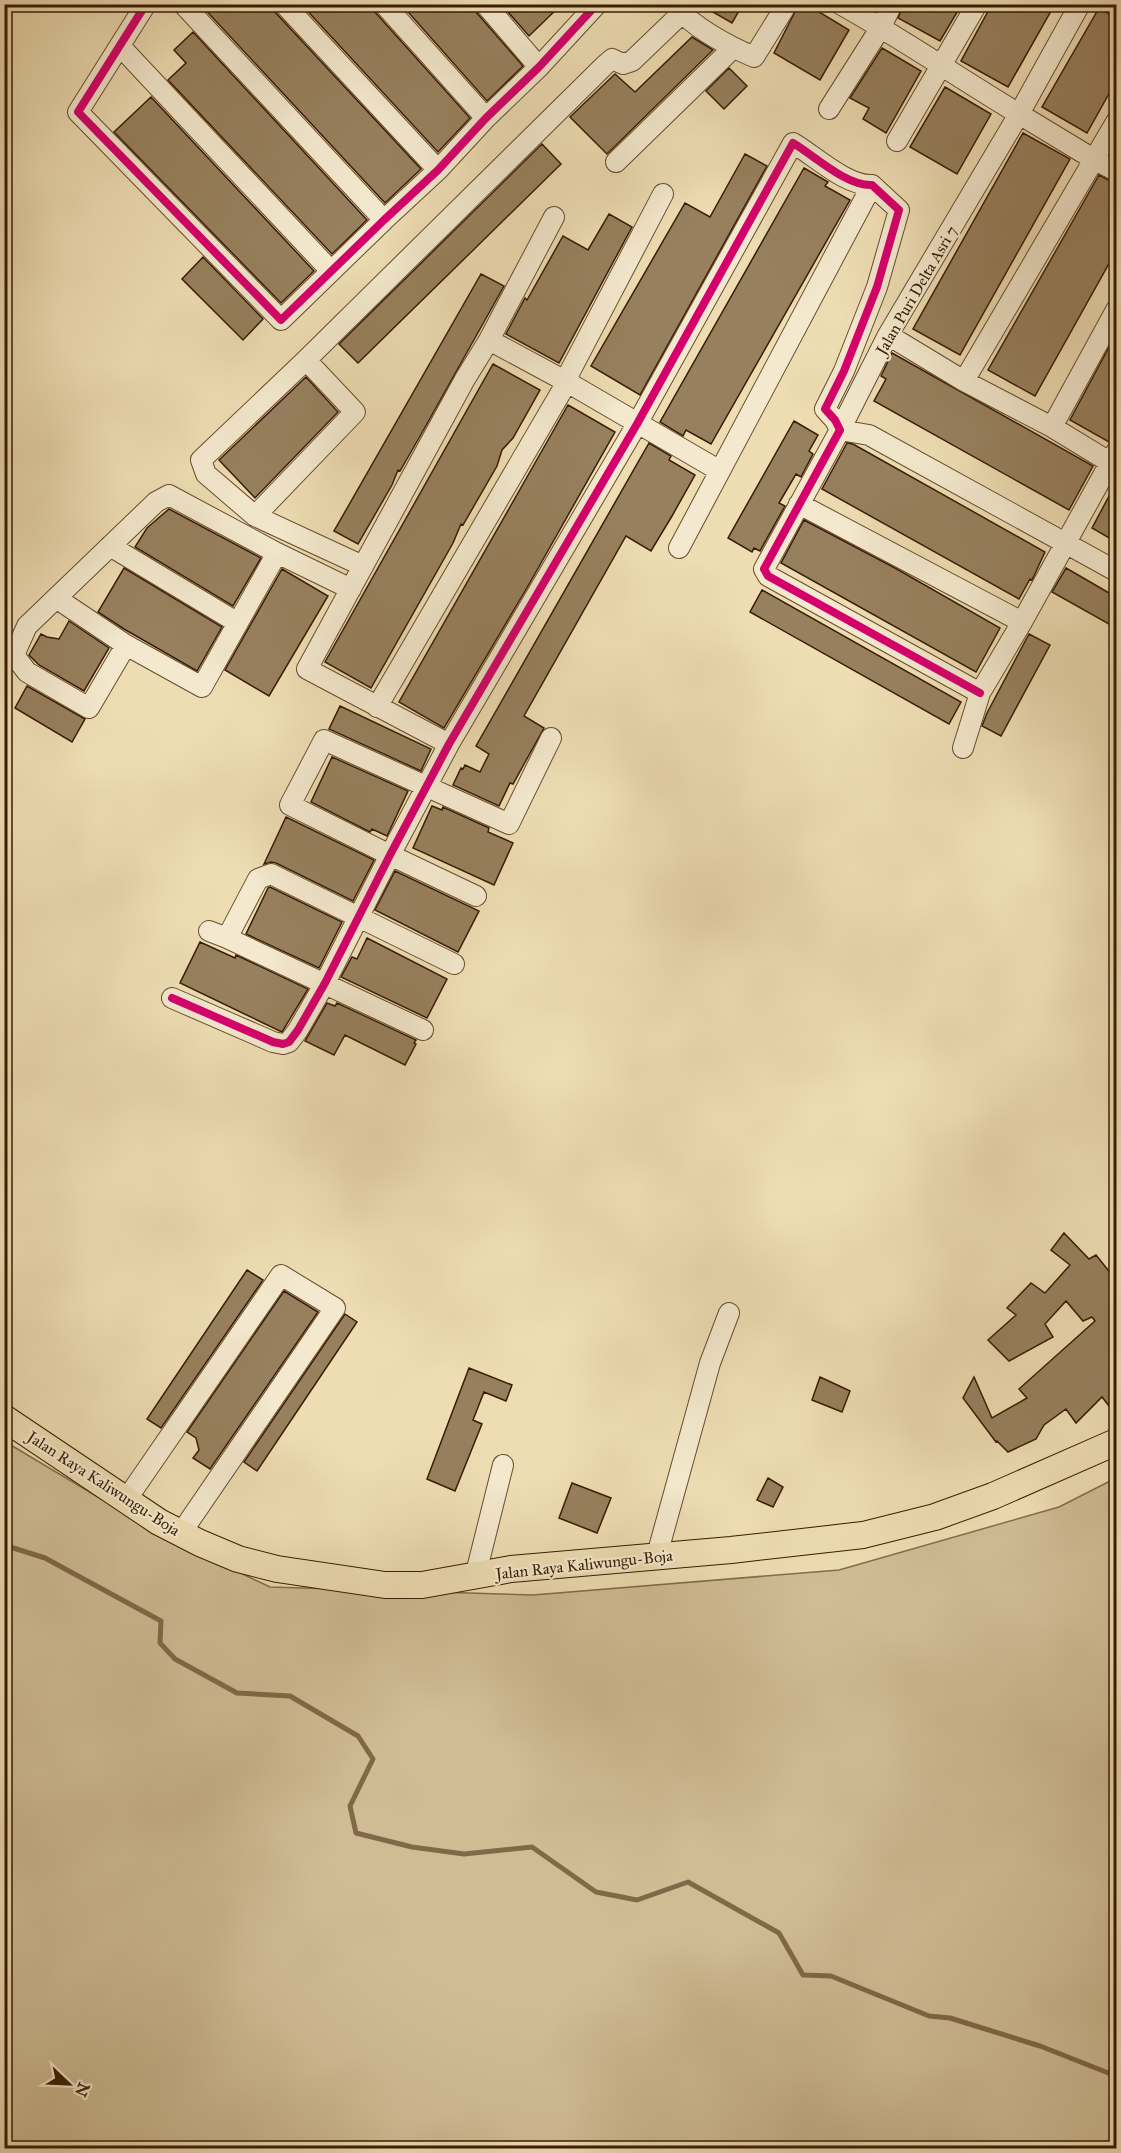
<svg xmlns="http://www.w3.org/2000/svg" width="1121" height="2153" font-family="'IM FELL Great Primer',serif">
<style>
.green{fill:#cfbc95;stroke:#846c4c;stroke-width:1.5}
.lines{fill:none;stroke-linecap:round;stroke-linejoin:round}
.stream{stroke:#806848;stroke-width:5}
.building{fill:#97805e;stroke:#381b02;stroke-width:1.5}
.minor-casing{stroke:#664c2e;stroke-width:22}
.major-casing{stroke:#381b02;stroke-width:28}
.minor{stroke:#f4e9ce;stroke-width:20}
.major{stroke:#eeddb3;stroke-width:26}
.cycleway-casing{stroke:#f4e9ce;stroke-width:11}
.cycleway{stroke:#d6006c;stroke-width:8}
.labels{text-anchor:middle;stroke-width:4.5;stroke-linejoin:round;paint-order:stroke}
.street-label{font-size:16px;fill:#381b02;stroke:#f4e9ce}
</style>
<rect width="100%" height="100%" fill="#eeddb3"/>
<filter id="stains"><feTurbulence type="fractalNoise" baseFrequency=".00333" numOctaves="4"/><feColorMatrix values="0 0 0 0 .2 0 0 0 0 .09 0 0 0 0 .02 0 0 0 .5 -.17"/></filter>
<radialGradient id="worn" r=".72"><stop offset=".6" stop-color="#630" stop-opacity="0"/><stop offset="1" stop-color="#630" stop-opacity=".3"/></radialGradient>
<path class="green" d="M4,1441L165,1537L270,1587L533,1595L839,1570L1059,1507L1116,1478V2148H5Z"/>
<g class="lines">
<path class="stream" d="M4,1545L45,1558L161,1621L160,1643L175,1659L237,1693L290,1696L358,1736L373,1759L350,1806L356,1833L412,1847L464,1854L532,1847L596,1892L637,1900L688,1882L779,1933L803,1975L831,1976L929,2016L950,2018L1040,2046L1116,2076"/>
</g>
<path class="building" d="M200,4H272L275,12L421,169L385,203Z
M301,4H372L375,12L470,118L438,152Z
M401,4H473L476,12L523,66L487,101Z
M501,4H562L529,36Z
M699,4H743L732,23Z
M799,4H806L849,30L820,80L774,53Z
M904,4H962L940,41L898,18Z
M992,4H1055L1008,87L961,61Z
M1099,8L1116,18V81L1087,133L1042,107Z
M193,32L367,220L332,254L168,80L186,63L174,50Z
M692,37L713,50L607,154L570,117L615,74L635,92Z
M882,48L921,71L886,133L863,119L869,108L850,98Z
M729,68L747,86L724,109L706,91Z
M945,87L991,114L957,174L910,147Z
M151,97L314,271L281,303L114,132Z
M1023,133L1070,159L960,355L913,329Z
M542,144L561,164L358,363L339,344Z
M745,154L767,166L640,395L591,366L685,203L710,217Z
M804,168L828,182L825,186L850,200L711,444L686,430L683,436L660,422Z
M1099,175L1116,184V251L1035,396L988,370Z
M609,214L632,227L559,363L506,334L525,298L527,300L563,236L588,250Z
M203,257L263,319L243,340L182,279Z
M481,274L504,286L419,438L400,471L398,470L392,485L358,544L334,531Z
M1116,334V440L1109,442L1070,420Z
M892,353L1093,466L1069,510L874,401L886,379L881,376Z
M493,364L540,390L513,438L502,450L497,466L463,525L461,524L453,543L371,688L325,662Z
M306,377L338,412L255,498L219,460Z
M568,405L615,432L528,586L444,728L399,702Z
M794,421L818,435L809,451L813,454L801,477L796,474L779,503L785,506L760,551L754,548L752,552L728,538Z
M649,443L671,456L669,460L695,475L672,516L651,551L626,536L524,716L544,728L513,784L510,783L499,806L453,785L461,768L463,769L465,765L480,772L489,754L476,746Z
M847,443L853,444L1045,552L1032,580L1030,579L1019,599L822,489Z
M1116,483V542L1092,528Z
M169,509L261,558L233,606L135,547L147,528Z
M804,520L895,568L1000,628L976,672L781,563Z
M124,568L222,627L197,671L124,629L98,612Z
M1066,568L1116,597V628L1052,592Z
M282,569L328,596L269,696L225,670Z
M762,590L961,702L949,724L750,612Z
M69,621L109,648L84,691L39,665L29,655L41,634L47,637L59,639Z
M1029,634L1050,645L1001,736L982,726L987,713Z
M27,686L85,719L72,742L15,708Z
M340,706L431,749L421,771L329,729Z
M332,757L408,791L387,836L372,829L370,832L311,802Z
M432,806L442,810L443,807L489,828L488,832L513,843L494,885L413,848Z
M286,817L374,860L353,901L276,863L271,862L264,864Z
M395,871L479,911L458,952L375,910Z
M270,887L342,922L319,968L246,934L268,888Z
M367,938L447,979L427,1018L341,977L352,957L357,959Z
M200,942L235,958L236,955L308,989L282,1032L180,983Z
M327,1003L335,1006L337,1003L416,1040L414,1043L416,1044L405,1065L345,1035L334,1055L305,1041Z
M1064,1233L1089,1259L1096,1255L1116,1280V1415L1102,1397L1076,1423L1066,1409L1044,1425L1036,1439L1008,1452L997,1441L996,1442L963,1398L974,1377L992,1418L1027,1398L1019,1389L1095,1321L1092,1317L1083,1321L1066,1301L1045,1324L1053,1337L1009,1361L988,1340L1016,1315L1007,1308L1031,1283L1045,1293L1070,1265L1051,1250Z
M247,1270L263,1280L161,1428L147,1419Z
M284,1291L318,1312L210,1469L193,1458L199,1450L196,1438L187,1432Z
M345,1314L357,1322L257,1471L244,1462Z
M469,1368L512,1385L506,1401L484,1392L473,1420L482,1424L455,1491L427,1479Z
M820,1377L850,1391L842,1412L812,1400Z
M768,1478L783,1487L773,1507L757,1500Z
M572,1483L611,1498L597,1533L559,1518Z"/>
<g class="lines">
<g class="minor-casing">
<path id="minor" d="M146,4L78,112L281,320L384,220L438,170L486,118L539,67L597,4
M183,4L384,220
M284,4L438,170
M384,4L486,118
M485,4L539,67
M672,4C694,27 726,45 754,57L787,4
M840,4C901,38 959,78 1019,114L888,335L840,430L869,435L1116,571
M1080,4L1019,114L1095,160L1116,171
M120,46L331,271
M829,109L881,27L892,4
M897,141L977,4
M616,162L733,48
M888,335L964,381L1052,427L1116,466
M489,340L554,217
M565,381L663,194
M964,381L1116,122
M1052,427L1116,310
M799,504L1022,622
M255,516L355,412L306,360
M110,546L238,623
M679,548L872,185
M277,553L202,687L126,645L89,708L27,672L14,655L27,626L156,502L169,495L277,553L351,589
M363,566L255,516L206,474L201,460L306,360L605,65L612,59L623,64L632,61L681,14
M56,598L126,645
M377,707L567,382
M449,744L307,669L465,379L489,340L567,382L720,471
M963,748L980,693L1022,622L1116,452
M476,896L390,855L290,805L324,740L509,824L551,738
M209,931L227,938L258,879L271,874L454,964
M227,938L423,1030
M172,998L273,1042L283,1044L289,1042L298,1030L325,983L390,855L449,744L637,424L793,143C815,156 846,186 872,185L899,210L877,287L844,371L825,409L835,420L840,430L764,569L768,576L980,693
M126,1500L281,1275L335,1308L181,1533
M657,1555L710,1363L729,1313
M475,1577L503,1465"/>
</g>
<g class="major-casing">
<path id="major" d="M4,1418L159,1522L200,1543L238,1559L277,1569L385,1585H422L511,1569L731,1550L863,1535L935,1517L993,1496L1116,1442"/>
</g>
<use href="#minor" class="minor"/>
<use href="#major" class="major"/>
<g class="cycleway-casing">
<path id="cycleway" d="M146,4L78,112L281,320L384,220L438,170L486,118L539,67L597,4
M172,998L273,1042L283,1044L289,1042L298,1030L325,983L390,855L449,744L637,424L793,143C815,156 846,186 872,185L899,210L877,287L844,371L825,409L835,420L840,430L764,569L768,576L980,693"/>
</g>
<use href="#cycleway" class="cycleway"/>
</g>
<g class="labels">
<g class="street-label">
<text transform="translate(916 290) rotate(-60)" y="6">Jalan Puri Delta Asri 7</text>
<text transform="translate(104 1483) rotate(33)" y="6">Jalan Raya Kaliwungu-Boja</text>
<text transform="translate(584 1564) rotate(-6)" y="6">Jalan Raya Kaliwungu-Boja</text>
</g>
</g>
<rect width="1121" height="2153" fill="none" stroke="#eeddb3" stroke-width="24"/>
<rect x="6" y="6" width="1109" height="2141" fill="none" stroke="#381b02" stroke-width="3"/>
<rect x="12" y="12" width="1097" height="2129" fill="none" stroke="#381b02" stroke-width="1.5"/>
<g transform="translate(69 2084) rotate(113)" stroke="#f4e9ce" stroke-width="4.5" paint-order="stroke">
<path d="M0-4.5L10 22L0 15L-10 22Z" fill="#381b02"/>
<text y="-9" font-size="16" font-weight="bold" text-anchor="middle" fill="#381b02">N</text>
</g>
<rect width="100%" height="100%" filter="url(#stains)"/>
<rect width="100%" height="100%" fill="url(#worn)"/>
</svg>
